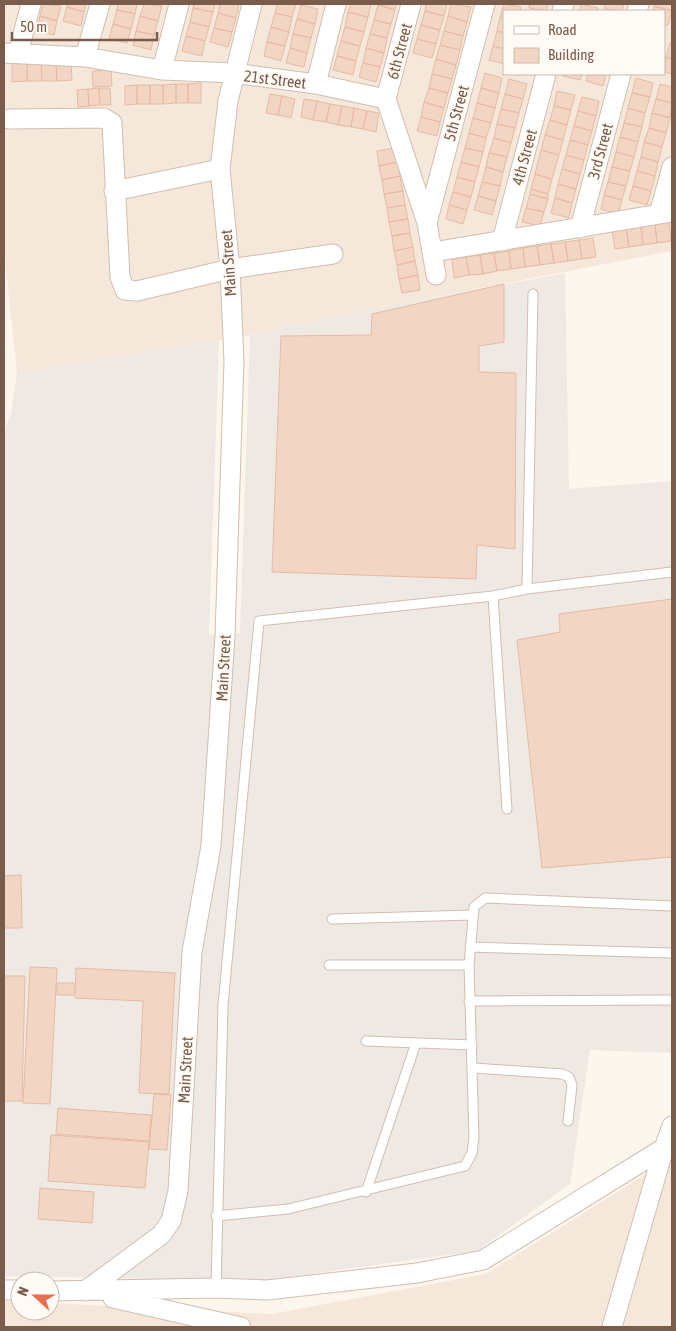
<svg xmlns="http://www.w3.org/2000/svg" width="676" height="1331" font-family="'Asap Condensed',sans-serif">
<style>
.residential{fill:#f5e8da;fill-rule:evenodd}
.industrial{fill:#efe9e4}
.building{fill:#f3d5c3;stroke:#e6bba3}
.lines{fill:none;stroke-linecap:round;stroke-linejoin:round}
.lane-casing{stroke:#d1beb0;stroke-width:11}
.street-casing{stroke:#d1beb0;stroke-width:21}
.lane{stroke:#fff;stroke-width:9}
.street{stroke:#fff;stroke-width:19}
.labels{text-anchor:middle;stroke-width:4;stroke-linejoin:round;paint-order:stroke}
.street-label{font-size:16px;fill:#7a5c4d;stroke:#fffaf3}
</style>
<rect width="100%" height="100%" fill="#fdf6ec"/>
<path class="residential" d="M4,4H672V251L399,304L250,335L17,373L4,250ZM505,11H665V74H505Z
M672,1150V1327H4V1301L20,1302V1311H50V1303L272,1314L486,1274L667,1161Z"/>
<path class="industrial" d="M565,273L569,489L672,481V1053L590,1050L570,1184L477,1251L257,1281L4,1276V430L11,414L17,373L219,340L209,635L240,633L250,335L399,304Z"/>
<path class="building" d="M43,4L61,6L57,21L40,16Z
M67,4H86L84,12L67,7Z
M118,4H137L135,14L117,10Z
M144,4L162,6L158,21L140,16Z
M194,4H215L213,12L193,8Z
M220,4H239L236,18L218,13Z
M277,4H296L292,17L275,13Z
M351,4H371L368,17L348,12Z
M378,4H396L395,10Z
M426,4H447L444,16L425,11Z
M451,4L471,7L467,22L448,16Z
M504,4L521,7L520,11H505V18L500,17Z
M530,4H548L546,11L529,8Z
M581,4L598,8V11H580Z
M606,4H624L622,11L604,9Z
M655,4H672V11L654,6Z
M301,5L318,9L315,24L297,19Z
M378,5L395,10L391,24L374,20Z
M654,6L672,11L668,25H665V11H653Z
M67,7L84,12L81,26L63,21Z
M193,8L213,12L209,27L190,22Z
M117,10L135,14L131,29L113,24Z
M425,11L444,16L440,30L421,25Z
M348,12L368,17L364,32L345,27Z
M218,13L236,18L232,32L214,28Z
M275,13L292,17L289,32L271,27Z
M40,16L57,21L54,35L36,31Z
M140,16L158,21L154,35L136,31Z
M448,16L467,22L463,36L444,31Z
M500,17L505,18V33L497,31Z
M297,19L315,24L311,38L293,34Z
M374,20L391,24L387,38L370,34Z
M190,22L209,27L205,41L186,36Z
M113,24L131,29L127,43L109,39Z
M421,25L440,30L436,44L417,39Z
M271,27L289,32L285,46L267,42Z
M345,27L364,32L360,46L341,41Z
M214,28L232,32L228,47L210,42Z
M136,31L154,35L151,50L133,45Z
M444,31L463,36L460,50L440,45Z
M497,31L505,33V49L493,46Z
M293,34L311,38L307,53L290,48Z
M370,34L387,38L384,53L366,48Z
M186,36L205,41L202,56L182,51Z
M417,39L436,44L432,58L413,53Z
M341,41L360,46L356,61L337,56Z
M267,42L285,46L281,61L264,56Z
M670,43H672V59L666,57Z
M440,45L460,50L456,65L436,59Z
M493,46L505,49V64L489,60Z
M290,48L307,53L304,67L286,63Z
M366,48L384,53L380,67L363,63Z
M337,56L356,61L353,75L333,70Z
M666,57L672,59V74L665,72Z
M436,59L456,65L452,79L432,74Z
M41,62L42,81H27V63Z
M41,62H56L57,81H42Z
M56,62H71L72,80L57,81Z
M12,63H27V81L12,82Z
M363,63L380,67L376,82L359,77Z
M111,70L112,86L93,87L92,71Z
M485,73L502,78L499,93L481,88Z
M432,74L452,79L448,93L429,88Z
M564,74H582L580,80L563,76Z
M588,74H606L603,86L586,81Z
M636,78L653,83L650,97L632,93Z
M509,79L527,84L523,99L505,94Z
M201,83V103H188V84Z
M176,84V103L163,104V85Z
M176,84H188V103H176Z
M660,84L672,87V103L656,99Z
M137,85V104L125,105V86Z
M137,85H150V104H137Z
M150,85H163V104H150Z
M99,88H110L111,105H100Z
M99,88L100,105L89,106L88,89Z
M429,88L448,93L444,108L424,102Z
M481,88L499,93L495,108L477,103Z
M88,89L89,106L78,107L77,90Z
M557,91L575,95L571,110L554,106Z
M632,93L650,97L645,113L628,108Z
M270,94L282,96L278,115L266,113Z
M505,94L523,99L519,113L501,109Z
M282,96L295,99L291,118L278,115Z
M582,97L599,101L596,116L578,111Z
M304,99L317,101L313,120L301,117Z
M656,99L672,103L670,118L652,113Z
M317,101L330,104L326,122L313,120Z
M424,102L444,108L440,122L421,117Z
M477,103L495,108L491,123L473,118Z
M330,104L342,106L338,125L326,122Z
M342,106L354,108L351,127L338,125Z
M554,106L571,110L567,125L550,120Z
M354,108L367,111L363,129L351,127Z
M628,108L645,113L642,127L624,123Z
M501,109L519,113L515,128L497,124Z
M367,111L379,113L376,132L363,129Z
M578,111L596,116L592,131L574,126Z
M652,113L670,118L666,133L649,128Z
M421,117L440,122L437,136L417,131Z
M473,118L491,123L486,138L469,133Z
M550,120L567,125L563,140L545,135Z
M624,123L642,127L638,142L620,137Z
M497,124L515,128L511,143L494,138Z
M574,126L592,131L588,145L570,140Z
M649,128L666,133L662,147L644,142Z
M469,133L486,138L483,152L465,148Z
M545,135L563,140L559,155L541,150Z
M620,137L638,142L634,157L616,152Z
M494,138L511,143L507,157L489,153Z
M570,140L588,145L584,160L566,155Z
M644,142L662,147L658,162L641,157Z
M395,148L398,162L379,166L377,151Z
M465,148L483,152L479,167L461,162Z
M541,150L559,155L552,179L535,174Z
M616,152L634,157L630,171L612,167Z
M489,153L507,157L503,172L486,167Z
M566,155L584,160L580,174L562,169Z
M641,157L658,162L655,176L637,171Z
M398,162L400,176L382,180L379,166Z
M461,162L479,167L475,182L457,177Z
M486,167L503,172L500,186L482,182Z
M612,167L630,171L626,186L608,182Z
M562,169L580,174L576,189L558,184Z
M637,171L655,176L651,191L633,186Z
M535,174L552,179L548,194L531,189Z
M400,176L403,191L384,194L382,180Z
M457,177L475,182L471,197L453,192Z
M482,182L500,186L496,201L478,196Z
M608,182L626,186L622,200L604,195Z
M558,184L576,189L572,203L555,198Z
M633,186L651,191L647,205L629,200Z
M531,189L548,194V199L530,194Z
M403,191L405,205L387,208L384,194Z
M453,192L471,197L467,210L449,205Z
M530,194L548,199L544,212L526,208Z
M604,195L622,200L618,214L601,209Z
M478,196L496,201L492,215L474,210Z
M555,198L572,203L569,218L551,213Z
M405,205L408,219L389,222L387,208Z
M449,205L467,210L463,224L446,219Z
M526,208L544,212L540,226L522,222Z
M408,219L410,233L392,236L389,222Z
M669,222L671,241L657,243L655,224Z
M655,224L657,243L643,245L641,226Z
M641,226L643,245L629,247L626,228Z
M626,228L629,247L615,249L612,230Z
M410,233L413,247L394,251L392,236Z
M593,238L596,257L582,259L579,240Z
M579,240L582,259L568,261L565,242Z
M565,242L568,261L554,263L551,244Z
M551,244L554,263L540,265L537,246Z
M537,246L540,265L525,267L523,248Z
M413,247L415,261L397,265L394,251Z
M523,248L525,267L511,269L509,251Z
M509,251L511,269L497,271L494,253Z
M494,253L497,271L483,274L480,255Z
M480,255L483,274L469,275L466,257Z
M466,257L469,275L454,278L452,259Z
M415,261L418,275L399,279L397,265Z
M418,275L420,290L402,293L399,279Z
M504,284V342L479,346V372L516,373L515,549L477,545L476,579L272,572L281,336L371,335L372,314Z
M672,599V857L542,868L517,640L560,632L559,614Z
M21,875L22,928H4V876Z
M30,967L57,968L50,1104L23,1103Z
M76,968L175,973L169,1094L139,1093L143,1001L75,998Z
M4,976H25L22,1101H4Z
M57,983H74V995H57Z
M154,1094L171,1095L167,1150L149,1149Z
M58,1108L151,1115L149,1141L56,1134Z
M51,1135L149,1142L145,1188L48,1181Z
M40,1188L94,1192L92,1223L38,1219Z"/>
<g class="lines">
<g class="lane-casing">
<path id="lane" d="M527,589L533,294
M493,596L507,809
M332,919L473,915
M470,947L672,953
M329,965H469
M469,1001L672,1000
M366,1041L472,1045
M474,1068L562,1074L569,1077L572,1085L568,1121
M366,1192L416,1043
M216,1216L288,1209L465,1166L472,1153L474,1138L469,965L474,907L485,898L672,906
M216,1288L223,1005L259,621L493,596L527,589L672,572"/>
</g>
<g class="street-casing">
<path id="street" d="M562,11L564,4
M637,11L639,4
M4,53L85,57L162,70L233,73L316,84L386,99
M18,53L31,4
M85,57L100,4
M162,70L179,4
M316,84L336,4
M386,99L427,223L436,275
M386,99L411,4
M9,119L104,118L112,123L120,277L125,290L137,291L230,269L333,254
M114,191L220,169
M659,214L672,167
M427,223L485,4
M580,228L621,74
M502,241L546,74
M433,252L672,212
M4,1290H20
M50,1291L216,1288L267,1290L417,1273L483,1260L664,1148
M85,1291L161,1235L171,1221L178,1191L192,952L211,846L225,636L234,361L230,269L220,169L228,101L252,4
M113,1298L241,1327
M612,1327L664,1148L672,1126"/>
</g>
<use href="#lane" class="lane"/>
<use href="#street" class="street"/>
</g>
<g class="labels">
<g class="street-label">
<text transform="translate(399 51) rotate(-75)" y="6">6th Street</text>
<text transform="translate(275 79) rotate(7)" y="6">21st Street</text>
<text transform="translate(456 113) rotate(-75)" y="6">5th Street</text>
<text transform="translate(600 151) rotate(-75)" y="6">3rd Street</text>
<text transform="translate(524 157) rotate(-75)" y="6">4th Street</text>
<text transform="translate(228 263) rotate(-94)" y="6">Main Street</text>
<text transform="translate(223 668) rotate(-87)" y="6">Main Street</text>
<text transform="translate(185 1070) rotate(-87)" y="6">Main Street</text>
</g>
</g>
<rect width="676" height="1331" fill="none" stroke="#7a5c4d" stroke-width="10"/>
<rect x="503" y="10" width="162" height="65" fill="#fffaf3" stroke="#cabbb1"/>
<rect x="514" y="26" width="25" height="8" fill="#ffffff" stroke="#cabbb1"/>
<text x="548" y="35" font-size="15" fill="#7a5c4d">Road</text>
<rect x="514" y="48" width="25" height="15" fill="#f3d5c3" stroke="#cabbb1"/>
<text x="548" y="60" font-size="15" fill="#7a5c4d">Building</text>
<g transform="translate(35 1296) rotate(291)"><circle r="24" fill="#fffaf3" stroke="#cabbb1"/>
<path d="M0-4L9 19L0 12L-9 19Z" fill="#e76f51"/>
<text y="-8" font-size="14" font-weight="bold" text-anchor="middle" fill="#7a5c4d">N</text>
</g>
<path d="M12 32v8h145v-8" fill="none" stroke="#7a5c4d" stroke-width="2.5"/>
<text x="20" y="32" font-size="15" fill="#7a5c4d" stroke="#fffaf3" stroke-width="4" paint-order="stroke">50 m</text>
</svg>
